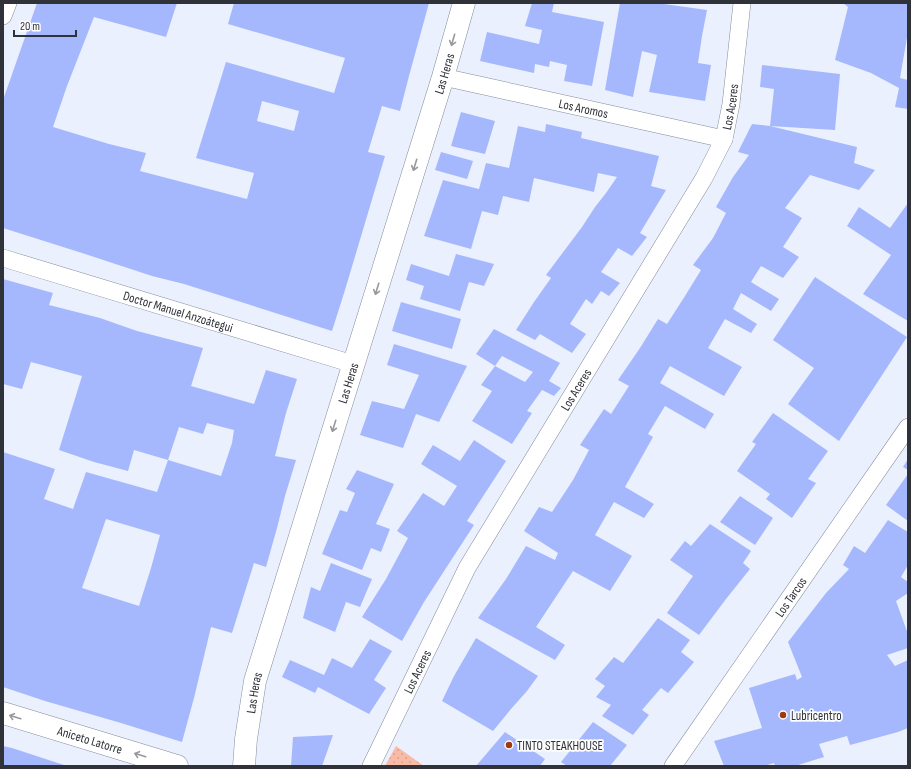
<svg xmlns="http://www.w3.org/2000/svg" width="911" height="769" font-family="'Sofia Sans Condensed',sans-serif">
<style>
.park{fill:url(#park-dots)}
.building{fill:#a5b8fd;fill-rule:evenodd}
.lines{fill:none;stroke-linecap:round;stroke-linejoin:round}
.street-casing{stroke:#868b9b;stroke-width:18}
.secondary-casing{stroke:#868b9b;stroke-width:23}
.street{stroke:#fff;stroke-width:17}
.secondary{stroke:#fff;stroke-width:22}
.oneway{stroke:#98989c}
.poi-dot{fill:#9f3a0e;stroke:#fdfdfd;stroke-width:1.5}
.labels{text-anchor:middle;stroke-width:3.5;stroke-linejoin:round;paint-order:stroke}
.street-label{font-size:13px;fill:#303239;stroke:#fdfdfd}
.poi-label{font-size:13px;fill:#303239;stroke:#fdfdfd;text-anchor:start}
</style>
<defs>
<pattern id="park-dots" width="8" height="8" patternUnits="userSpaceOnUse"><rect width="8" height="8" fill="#f9bba6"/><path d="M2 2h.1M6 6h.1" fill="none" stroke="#d6a190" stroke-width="1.8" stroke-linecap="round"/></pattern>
</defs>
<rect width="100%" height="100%" fill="#ebf0fe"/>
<path class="park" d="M396,746L424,766H385Z"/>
<path class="building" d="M37,3H177L166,37L94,17L67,86L53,127L109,144L146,153L140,171L247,199L254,173L196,158L226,62L334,93L345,58L228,24L234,3H429L409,76L400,111L382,106L368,152L385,156L345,290L332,331L184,284L152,276L82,253L3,228V100ZM262,101L299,111L294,131L257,121Z
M532,3H554L552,12L604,22L592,86L564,81L567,65L550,61L549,67L535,64L534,73L480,61L487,32L539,44L542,30L525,26Z
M620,3H657L707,10L702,36L698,63L711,65L705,101L649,92L657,55L642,51L633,97L605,90Z
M843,3H908V32L900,78L908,80V109L895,107L899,88L871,73L835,60L848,7Z
M762,65L840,74L835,130L770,126L774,89L760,87Z
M461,112L495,121L485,154L451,146Z
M546,124L582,132L581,138L659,156L651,186L666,190L640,233L647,237L632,256L618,248L601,272L620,283L609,296L601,291L592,304L586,299L570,324L586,334L572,353L540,334L535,340L516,330L534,302L551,278L546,275L582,227L595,207L606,193L617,177L598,173L594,192L534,178L529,202L503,196L498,215L482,211L471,249L424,236L443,180L479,189L486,163L509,168L518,126L545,132Z
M752,124L770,126L857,147L854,163L875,170L859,190L810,175L785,208L802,218L783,247L799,257L783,278L761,266L751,282L779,299L771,311L741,293L733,309L757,324L751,333L725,319L708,348L742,367L724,396L670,366L660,383L714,414L705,429L665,406L648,434L653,437L625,487L654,504L644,518L614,502L595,535L632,556L610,591L573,571L536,627L565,645L555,660L478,618L506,579L526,546L555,560L558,553L524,531L539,507L552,512L573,480L589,450L580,445L604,409L611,414L629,386L618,380L640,348L658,319L667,324L685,296L701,270L693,265L713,238L726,213L716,207L733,177L749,155L738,152Z
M441,152L473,161L467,179L435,170Z
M908,203V321L863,294L891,255L847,226L859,207L890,228Z
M456,254L494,264L484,286L469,282L460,311L420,299L424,286L406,280L411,264L449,276Z
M815,277L907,337L839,441L788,404L814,368L773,340Z
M3,279L53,293L49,305L100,318L137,331L203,348L191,386L254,404L266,370L297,379L286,413L275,456L296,460L285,496L277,528L266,567L254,563L232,633L211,627L194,698L182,742L121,723L45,701L3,687V452L55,469L44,499L73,509L86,472L157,492L168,460L221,476L232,443L234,430L207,423L203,434L179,427L168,460L134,450L128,471L94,462L59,450L82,376L31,362L22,389L3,384ZM106,519L160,535L151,568L139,606L82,588Z
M401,302L461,319L452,349L392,331Z
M494,329L560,363L549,381L561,388L554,396L542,390L527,411L532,413L512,444L472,421L492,391L481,385L495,366L525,382L533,372L502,356L495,366L476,354Z
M394,344L467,366L439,422L416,414L403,448L360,435L372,401L404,409L419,375L387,365Z
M773,413L828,451L808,479L816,483L792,518L766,499L770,494L737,471L756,444L752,442Z
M474,440L506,461L467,521L474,525L424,602L402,641L362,617L386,579L408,538L397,531L423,493L444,506L457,486L421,464L433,445L460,461Z
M908,459V470L903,467Z
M357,470L394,484L376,524L390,529L381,552L371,548L362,570L322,554L340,510L347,512L355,493L346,489Z
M908,474V521L886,505Z
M740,496L773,518L755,545L720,522Z
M888,520L908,532V565L901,577L908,582V593L896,601L908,634V648L887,655L895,666L908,660V728L898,732L850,745L847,736L819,744L824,757L795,766H775L774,763L764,766H724L714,741L762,728L749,688L795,674L797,680L802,677L788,642L826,593L849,569L843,565L854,546L865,553Z
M710,524L751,551L743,563L750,569L726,599L699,635L667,613L693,576L670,560L685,541L691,546Z
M331,563L372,579L360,607L346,602L335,632L303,618L311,587L320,591Z
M658,618L690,640L681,652L694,662L668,693L661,688L642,710L649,715L633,735L602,716L611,705L596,697L605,686L595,679L614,657L623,663Z
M476,638L538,676L527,691L511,709L493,731L442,701L454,676Z
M370,639L392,651L374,680L386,688L369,714L318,687L315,693L282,677L290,660L324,675L332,658L352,668Z
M593,722L627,745L610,766H567L561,762Z
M505,732L545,759L540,766H476Z
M333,735L322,766H291L293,737Z
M3,746L12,748L67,766H3Z"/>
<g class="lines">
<g class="street-casing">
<g id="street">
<path d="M3,16L8,3"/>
<path id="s1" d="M443,77L724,139"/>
<path id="s2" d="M3,258L353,364"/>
<path id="s3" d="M371,766L467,568L704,178L724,139L731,104L742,3"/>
<path id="s4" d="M673,766L908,427"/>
</g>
</g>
<g class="secondary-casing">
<g id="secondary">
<path id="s5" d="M3,713L177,766"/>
<path id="s6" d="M244,766L246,739L255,681L443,77L464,3"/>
</g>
</g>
<use href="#street" class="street"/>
<use href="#secondary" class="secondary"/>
</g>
<defs><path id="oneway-shaft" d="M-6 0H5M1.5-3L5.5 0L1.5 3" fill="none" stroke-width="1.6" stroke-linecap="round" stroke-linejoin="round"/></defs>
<g class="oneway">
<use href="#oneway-shaft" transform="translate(453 40) rotate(106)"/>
<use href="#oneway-shaft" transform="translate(415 165) rotate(107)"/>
<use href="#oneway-shaft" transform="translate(377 289) rotate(107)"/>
<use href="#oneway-shaft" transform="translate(334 426) rotate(107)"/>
<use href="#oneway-shaft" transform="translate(15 717) rotate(-163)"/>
<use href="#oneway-shaft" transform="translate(140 755) rotate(-163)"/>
</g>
<g class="poi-dot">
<circle cx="783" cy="715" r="4"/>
<circle cx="509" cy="745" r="4"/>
</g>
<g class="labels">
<g class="street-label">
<text dy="5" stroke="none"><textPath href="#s6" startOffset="722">Las Heras</textPath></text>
<text dy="5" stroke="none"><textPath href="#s3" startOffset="753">Los Aceres</textPath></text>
<text dy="5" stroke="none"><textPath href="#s1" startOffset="144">Los Aromos</textPath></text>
<text dy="5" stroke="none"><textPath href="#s2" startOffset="183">Doctor Manuel Anzoátegui</textPath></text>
<text dy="5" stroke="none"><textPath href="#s6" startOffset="398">Las Heras</textPath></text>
<text dy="5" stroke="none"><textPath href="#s3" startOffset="429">Los Aceres</textPath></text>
<text dy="5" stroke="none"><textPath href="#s4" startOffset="206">Los Tarcos</textPath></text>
<text dy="5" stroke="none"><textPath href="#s3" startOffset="105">Los Aceres</textPath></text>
<text dy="5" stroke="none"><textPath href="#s6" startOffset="74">Las Heras</textPath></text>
<text dy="5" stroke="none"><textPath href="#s5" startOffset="91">Aniceto Latorre</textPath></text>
</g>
<g class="poi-label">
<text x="791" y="720">Lubricentro</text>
<text x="517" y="750">TINTO STEAKHOUSE</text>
</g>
</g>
<rect width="911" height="769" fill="none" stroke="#303239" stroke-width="8"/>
<path d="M14 30v6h62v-6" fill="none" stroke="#303239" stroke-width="2"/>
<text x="20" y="30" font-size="12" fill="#303239" stroke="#fdfdfd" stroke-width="3" paint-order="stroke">20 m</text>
</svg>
